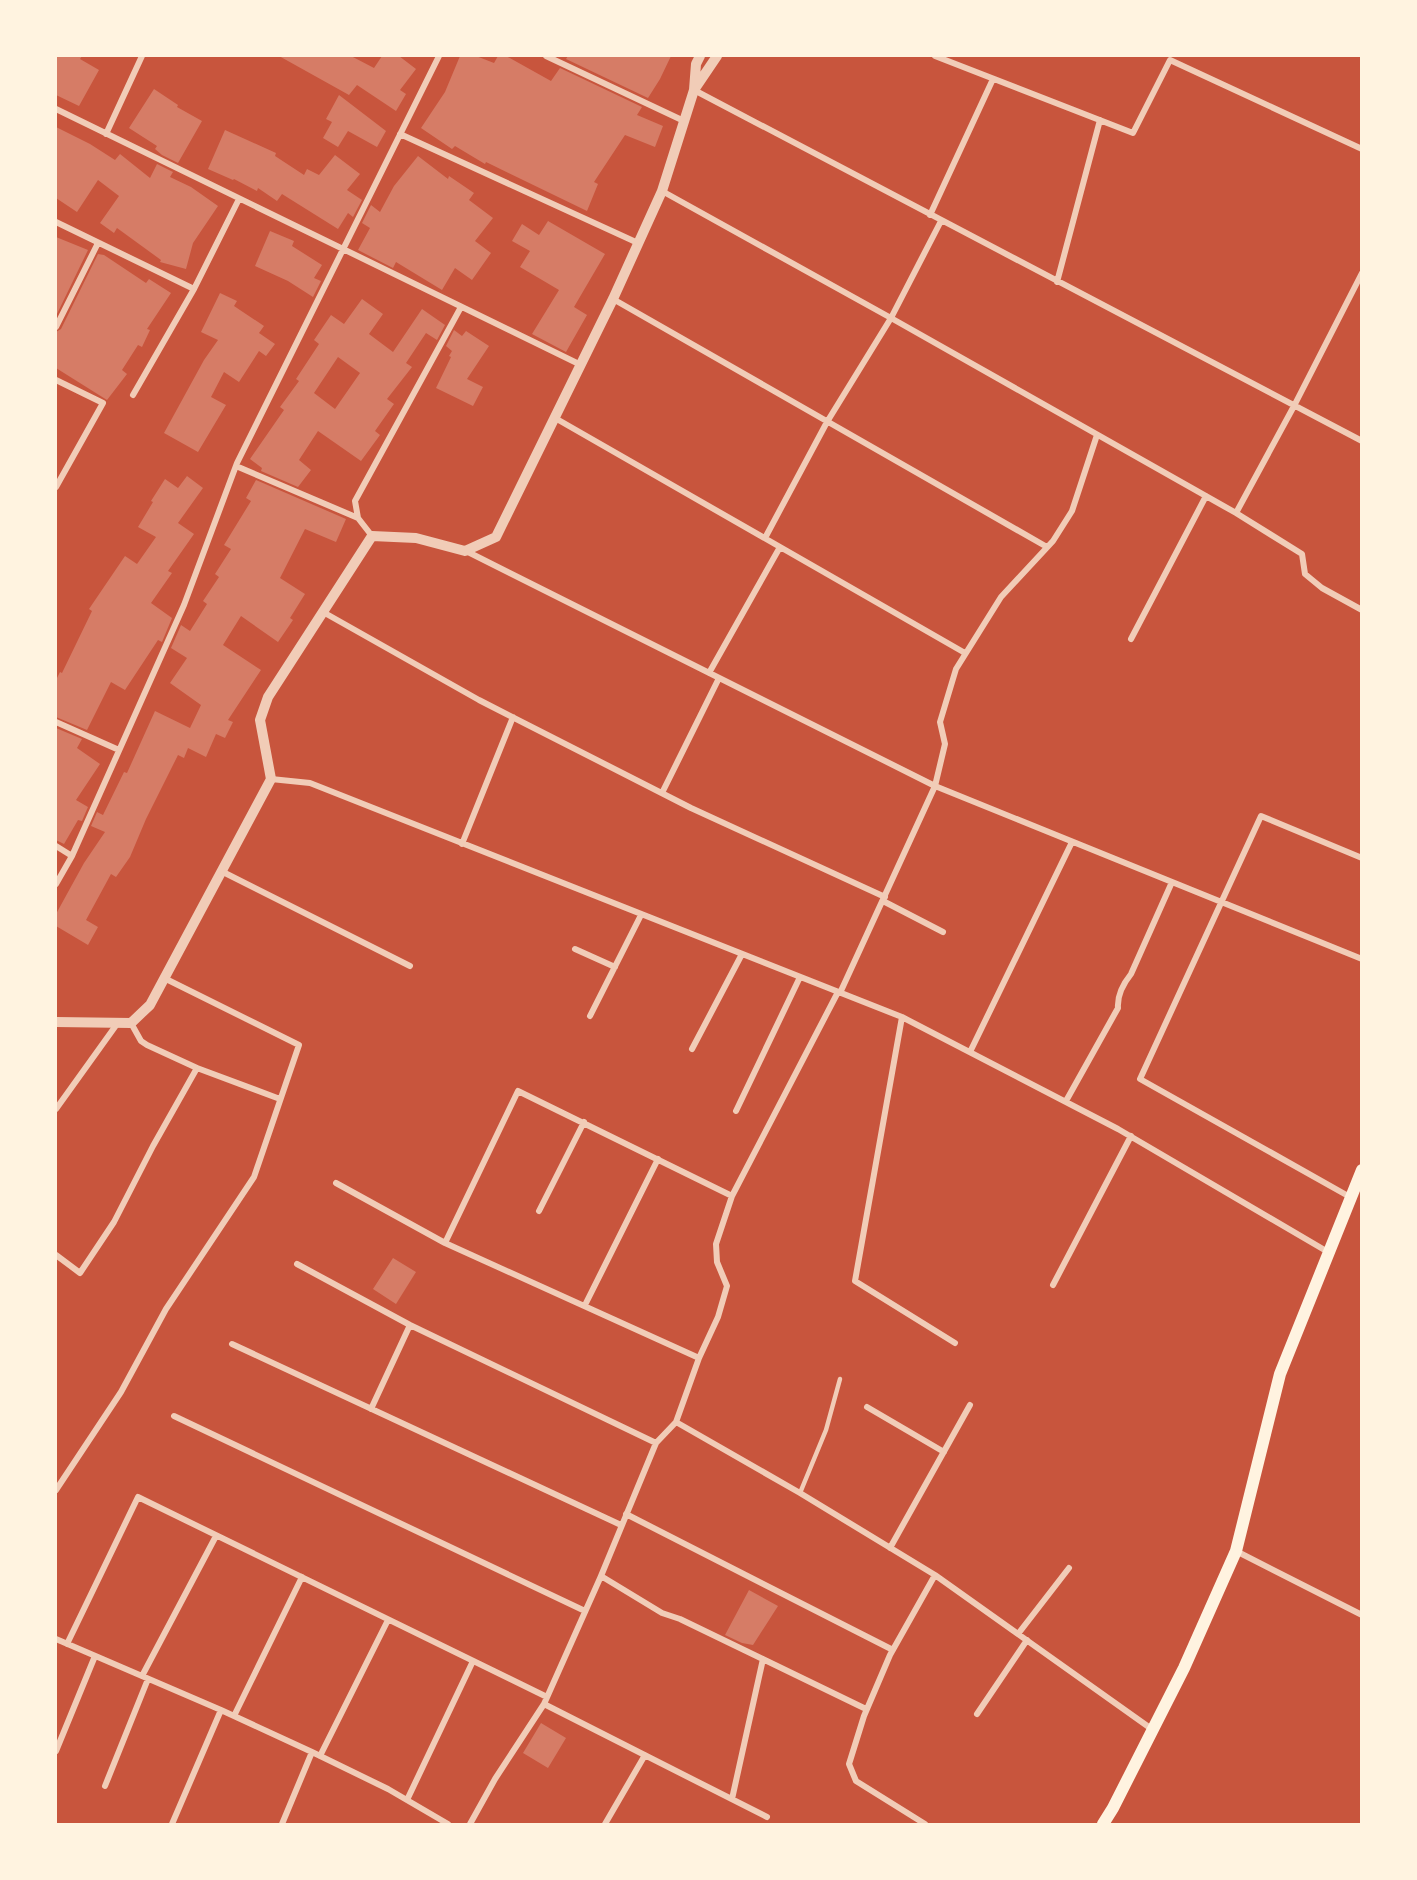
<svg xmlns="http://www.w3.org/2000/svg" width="1417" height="1880" font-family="Roboto,sans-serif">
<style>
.building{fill:#d67c66;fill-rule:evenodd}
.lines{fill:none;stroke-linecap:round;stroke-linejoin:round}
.service{stroke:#f1ccb7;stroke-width:4.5}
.minor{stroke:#f1ccb7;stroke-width:6}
.tertiary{stroke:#f1ccb7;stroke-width:10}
.secondary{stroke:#fff3e0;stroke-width:12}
</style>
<rect width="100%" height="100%" fill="#c8553d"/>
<path class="building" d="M56,56H82L80,59L99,70L79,106L56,95Z
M279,56H351L374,68L382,56H399L416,69L400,90L406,94L396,111L357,85L349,95Z
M460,56H476L494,63L498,56H506L551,81L560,68L642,107L637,115L663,126L655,147L625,135L594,182L598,184L587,211L486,162L485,164L455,146L452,149L421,128L445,92Z
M568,56H671L660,79L648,98L566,59Z
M154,89L178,105L177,107L202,121L178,163L162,155L155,149L157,146L129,128Z
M339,95L386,131L377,147L348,131L338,147L323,138L332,122L326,119Z
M56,127L90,144L115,160L120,154L150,178L157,164L173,172L170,177L191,187L218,206L193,243L186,269L160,262L161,260L117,228L114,233L100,223L119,196L98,180L77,212L56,198Z
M225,130L276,153L275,156L304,175L307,169L319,175L335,155L360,174L347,190L362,200L353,217L348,213L338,229L282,194L277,201L258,188L257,191L234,179L233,180L208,169Z
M418,156L448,179L449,176L474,193L469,200L493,218L475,241L491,253L472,280L455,268L442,290L396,262L393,268L358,250L370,228L362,223L371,205L380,212L394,186Z
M548,221L605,254L574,307L587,315L566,352L532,334L559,290L520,267L530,251L512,241L522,224L539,235Z
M270,231L294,241L292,246L322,265L314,278L321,281L313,297L288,281L255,266Z
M56,237L88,250L56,316Z
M98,254L104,255L146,283L149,279L171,293L147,329L150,330L142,347L138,345L122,370L127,374L107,400L56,368V332L61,329Z
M220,293L237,301L234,306L264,326L259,333L275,344L266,356L259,351L239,382L224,372L211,397L226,405L198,452L164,433L204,360L218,340L201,332Z
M362,299L383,314L369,334L393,352L422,309L445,325L437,340L426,333L406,363L412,367L387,399L394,404L375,431L380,435L361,461L318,431L299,460L311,470L298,487L261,471L262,468L250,459L284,410L280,407L299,381L296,379L319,344L314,340L331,315L344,324ZM338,357L360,373L335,409L314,393Z
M454,330L462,336L466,331L489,346L467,379L483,387L473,406L436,388L451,357L449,356L452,351L446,346Z
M187,476L203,488L178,523L194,534L168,571L172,573L151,603L172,618L162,642L158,640L125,690L111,682L87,730L56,717V680L60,672L62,673L92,611L89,609L125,556L137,564L156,537L138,527L153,502L151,501L165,479L178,488Z
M256,480L346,519L336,542L305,529L280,578L305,594L290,618L293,620L278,642L241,616L223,645L261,670L228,720L233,722L225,738L216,734L206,757L188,748L184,758L178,755L146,819L130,857L116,877L111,874L86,920L98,927L88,945L56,926V914L84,863L105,832L91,826L97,812L103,815L124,772L127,773L155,711L190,728L201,705L170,683L187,658L171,648L181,625L190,631L207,604L203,601L219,577L215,574L231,549L224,545L251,501L246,498Z
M56,728L82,739L77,748L100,764L76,800L88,807L82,821L78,820L64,844L56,840Z
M393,1258L416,1272L396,1304L373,1289Z
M749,1590L778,1606L753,1645L742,1643L725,1635Z
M541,1723L566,1738L548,1768L523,1753Z"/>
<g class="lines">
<path class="service" d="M800,1493L826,1430L840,1379"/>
<path class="minor" d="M546,56L684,121
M935,56L1133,133L1170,60L1362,149
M694,90L1362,441
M56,109L581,365
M106,134L142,56
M400,134L638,243
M662,191L891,318L1236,513L1294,406L1362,273
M930,215L993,79
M56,222L194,289L133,395
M1057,282L1100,120
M194,289L239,199
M613,299L1047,547
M56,327L98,243
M56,380L103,403L56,487
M555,418L965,653
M236,466L358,518
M1236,513L1302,554L1305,574L1322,588L1362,610
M372,536L358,518L355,501L461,307
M765,538L827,422L891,318L941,221
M466,551L935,786L1362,959
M323,612L479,700L691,808L885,897
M1131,639L1206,496
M709,673L780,547
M56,722L119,750
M271,779L310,783L902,1017L1118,1129L1328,1252
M662,793L719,678
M462,844L513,717
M56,846L72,856
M221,871L410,966
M56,884L72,856L184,605L237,463L439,56
M883,901L943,932
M575,949L615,967
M840,993L935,786L945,744L940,722L956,669L1001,597L1053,541L1072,511L1097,435
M590,1016L641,915
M902,1017L855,1281L955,1343
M131,1023L141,1041L147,1045L197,1068
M692,1049L742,954
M970,1052L1072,842
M1066,1101L1118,1008C1117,995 1123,984 1131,974L1172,882
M56,1109L117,1024
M736,1111L800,977
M336,1183L445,1243L699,1358L676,1422L656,1443L601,1576
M1350,1197L1140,1079L1261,816L1362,858
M539,1211L584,1122
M445,1243L518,1091L732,1196
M56,1255L80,1273L114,1222L153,1146L197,1068L280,1099
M297,1264L410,1325L656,1443
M1053,1285L1131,1136
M585,1305L658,1159
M232,1344L621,1525
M699,1358L718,1317L727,1286L717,1262L716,1244L732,1196L838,992
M867,1407L944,1452
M371,1409L410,1325
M174,1416L585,1611
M676,1422L800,1493L935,1575
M56,1490L121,1392L166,1309L254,1177L299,1045L164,978
M626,1514L893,1650
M890,1548L970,1405
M1236,1551L1362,1615
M1018,1634L1069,1568
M56,1639L221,1710L312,1752L388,1789L448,1824
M67,1644L138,1497L547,1697
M142,1676L216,1536
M544,1704L767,1817
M977,1714L1027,1640
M234,1716L302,1577
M56,1751L95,1656
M320,1756L388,1620
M105,1786L148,1679
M732,1799L763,1659
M407,1800L473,1661
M172,1824L221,1710
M282,1824L312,1752
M470,1824L495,1779L544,1704L601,1576L662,1613L680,1619L866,1709
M605,1824L645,1755
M925,1824L856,1781L849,1764L864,1716L890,1655L935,1575L1153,1730"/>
<path class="tertiary" d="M694,90L717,56
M56,1022L131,1023L150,1005L271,779L260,720L268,697L372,536L416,538L465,551L496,537L613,299L662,191L694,90L696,64L700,56"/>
<path class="secondary" d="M1103,1824L1113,1808L1184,1668L1236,1551L1280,1374L1362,1170"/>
</g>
<rect width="1417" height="1880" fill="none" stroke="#fff3e0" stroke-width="114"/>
</svg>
